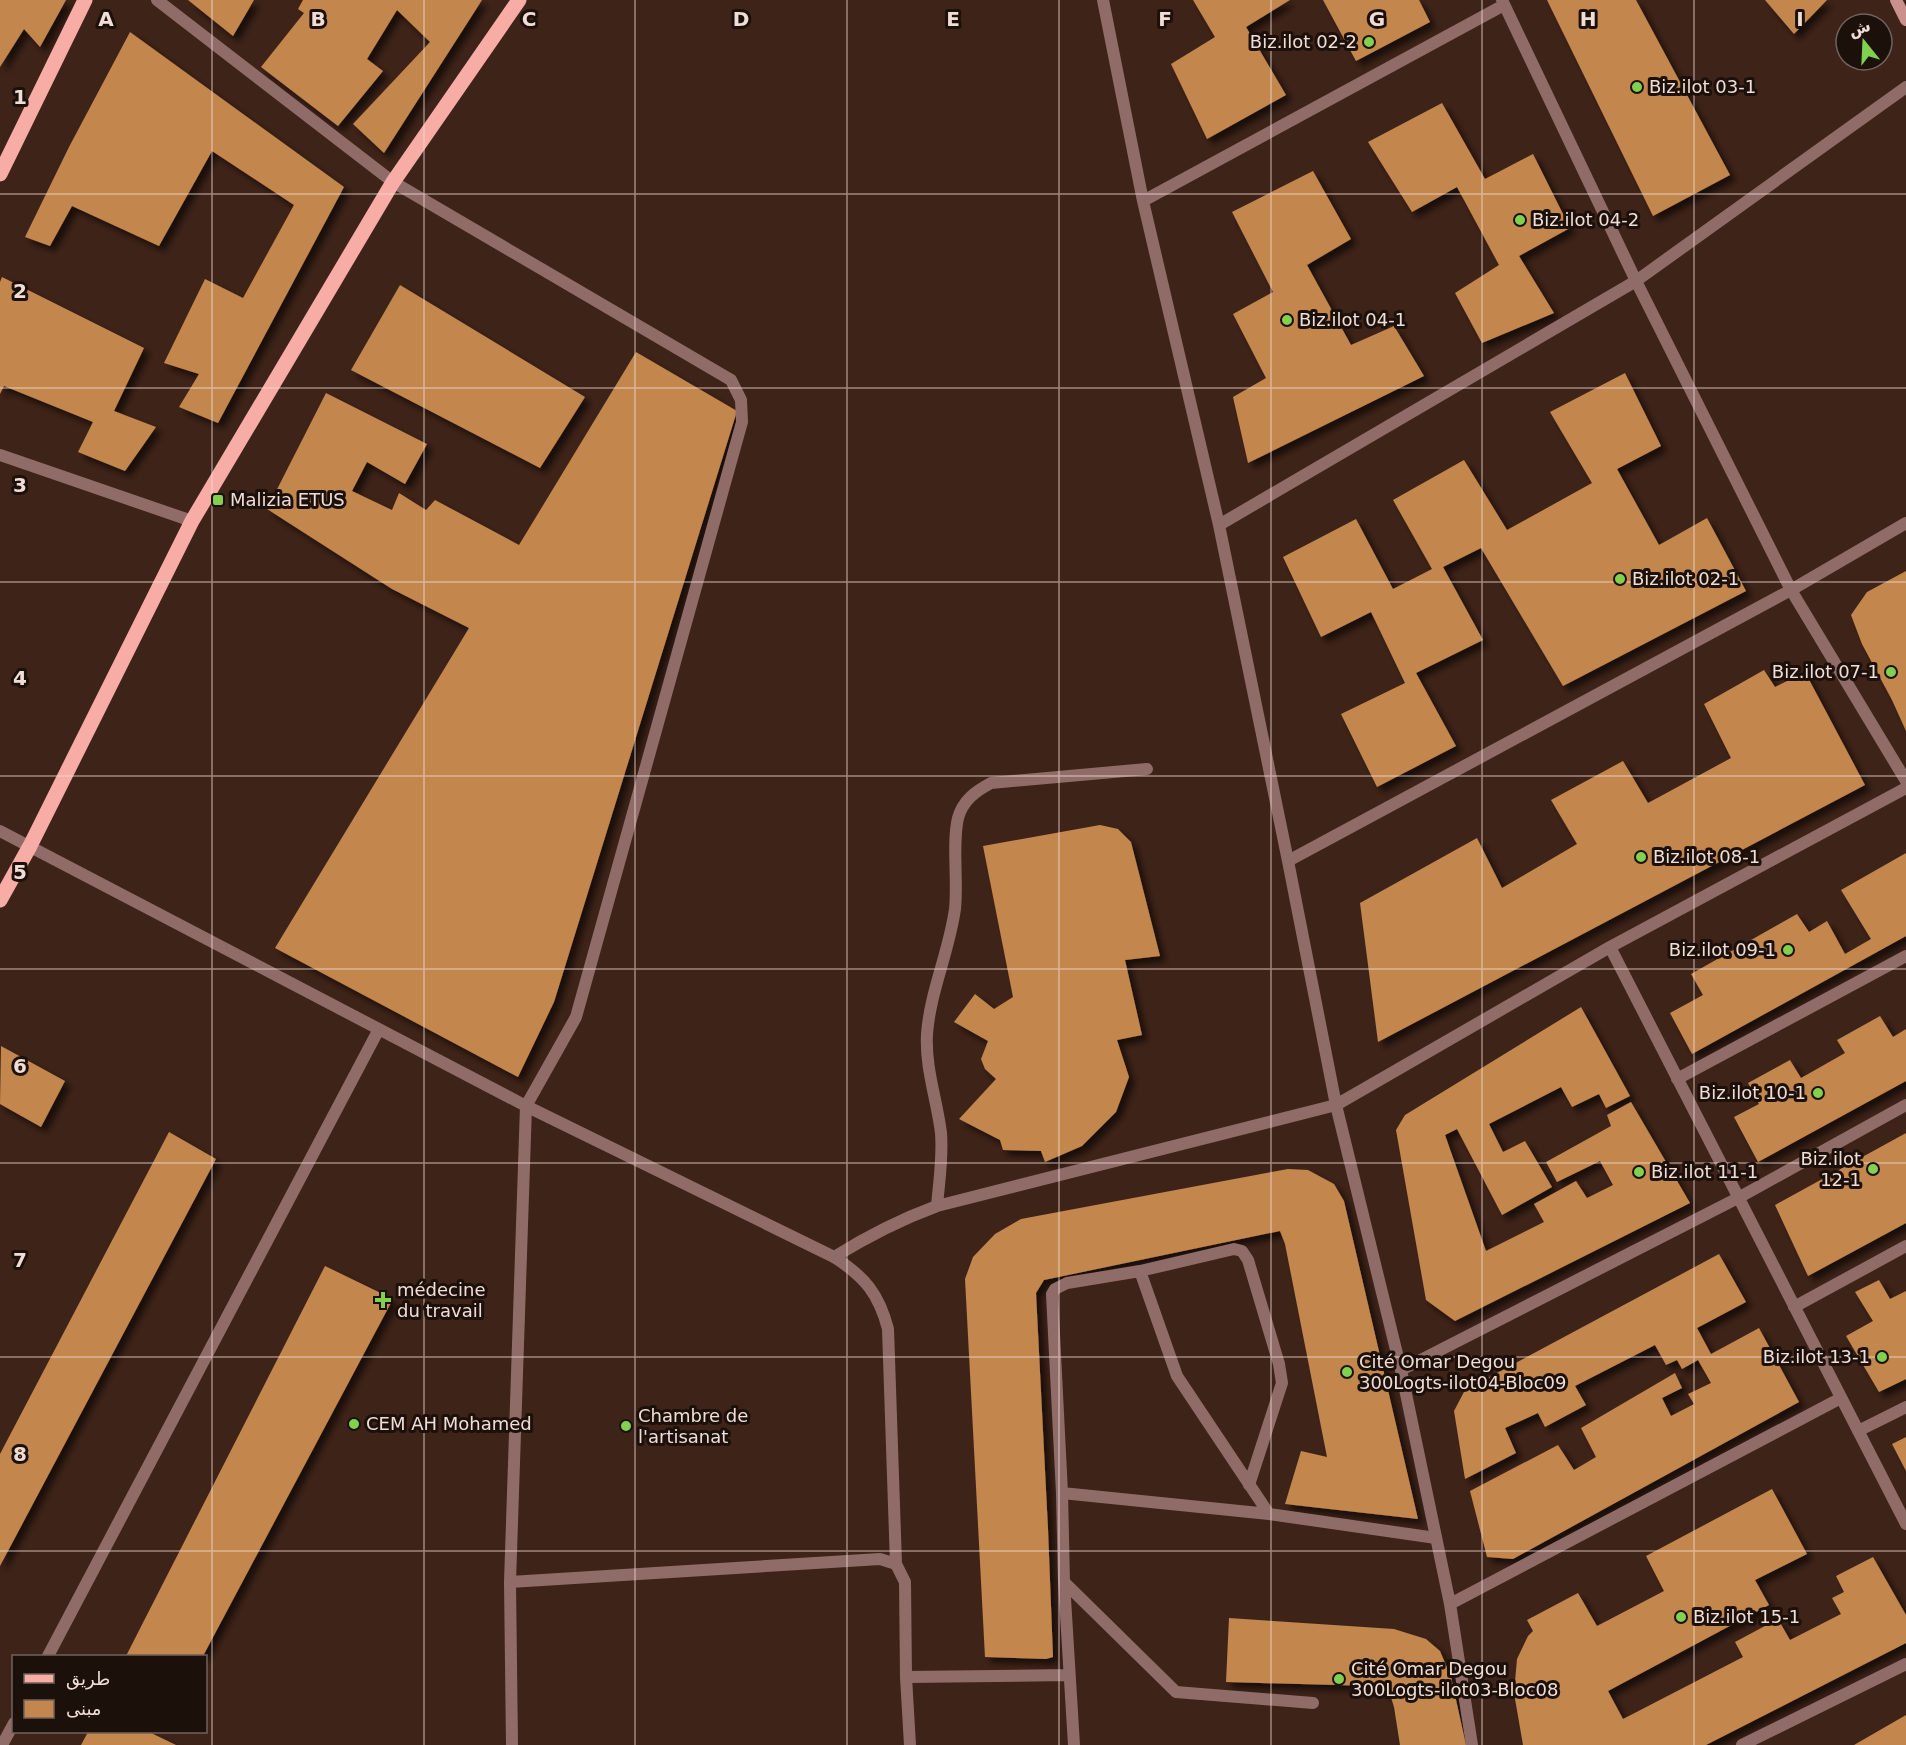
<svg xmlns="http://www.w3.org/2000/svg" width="1906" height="1745" font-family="'DejaVu Sans',Vazirmatn,sans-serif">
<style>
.building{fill:#c3864e;filter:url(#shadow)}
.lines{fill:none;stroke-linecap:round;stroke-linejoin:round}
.lane{stroke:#906c69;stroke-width:12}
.street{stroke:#906c69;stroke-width:12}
.secondary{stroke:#ca908b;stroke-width:12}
.primary{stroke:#f7aca6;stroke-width:15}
.grid{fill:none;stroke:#f0ddd6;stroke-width:1.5;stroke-opacity:0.55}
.poi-dot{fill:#81d050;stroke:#1c100b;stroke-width:2}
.labels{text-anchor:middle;stroke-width:6;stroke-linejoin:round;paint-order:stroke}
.poi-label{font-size:18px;fill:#f0ddd6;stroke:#1c100b;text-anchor:start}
.grid-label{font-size:20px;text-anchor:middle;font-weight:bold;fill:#f0ddd6;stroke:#1c100b;stroke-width:6;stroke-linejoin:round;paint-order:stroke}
</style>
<defs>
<filter id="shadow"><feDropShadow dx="5.5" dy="5.5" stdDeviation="3" flood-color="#0009"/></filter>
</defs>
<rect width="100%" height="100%" fill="#3e2318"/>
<path class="building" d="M0,0H66L40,47L24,29L0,67Z
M188,0H254L233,36Z
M303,0H482L384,153L353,124L430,42L397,10L367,59L383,71L338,126L261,67L304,13L298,9Z
M1193,0H1290L1246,27L1286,95L1207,139L1171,64L1215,37Z
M1323,0H1419L1430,22L1356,61Z
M1547,0H1636L1730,175L1653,216Z
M1765,0H1827L1794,34Z
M130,32L344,187L218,423L179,407L199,374L164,363L205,279L243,298L294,205L212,151L159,246L72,206L50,246L25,237L69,147Z
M1442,103L1485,179L1533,154L1570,228L1519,256L1554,313L1482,343L1455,293L1499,265L1457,187L1412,212L1368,142Z
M1313,171L1351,239L1307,265L1351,345L1394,326L1424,376L1248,463L1233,397L1266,378L1233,314L1273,292L1232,212Z
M2,277L144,348L114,411L156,427L125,471L78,452L93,422L4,386L0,394V282Z
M400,285L585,397L540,468L351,370Z
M636,352L737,411L554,1002L518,1077L275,948L469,628L392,589L267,509L326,393L427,444L405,484L367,462L352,491L392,510L399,493L426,510L435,500L519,545Z
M1625,373L1661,446L1617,469L1659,545L1707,518L1746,591L1563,686L1481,548L1443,567L1483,640L1416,673L1456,746L1377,787L1341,714L1405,683L1371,612L1321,637L1283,557L1356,519L1393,589L1432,569L1393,500L1464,460L1507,530L1592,483L1550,412Z
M1906,571V731L1892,700L1862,644L1851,615L1867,592Z
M1764,670L1775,687L1805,672L1865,785L1378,1042L1360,903L1477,838L1502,888L1577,844L1551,800L1623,761L1648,803L1731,758L1704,704Z
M1100,825L1118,829L1131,842L1160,956L1125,960L1142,1035L1117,1040L1129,1077L1116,1112L1082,1146L1045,1162L1041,1151L1003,1150L1000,1140L959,1119L996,1079L985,1069L981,1059L988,1041L954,1022L975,994L994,1009L1013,997L983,846Z
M1906,853V936L1692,1054L1670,1013L1703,995L1691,974L1797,914L1809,932L1827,921L1845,954L1871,939L1841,890Z
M1581,1007L1630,1096L1606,1108L1599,1094L1572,1107L1561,1087L1489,1124L1503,1152L1525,1141L1552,1187L1502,1215L1457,1129L1445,1135L1486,1251L1544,1222L1534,1204L1576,1181L1587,1198L1613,1185L1600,1161L1557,1182L1546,1162L1611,1126L1607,1115L1631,1102L1690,1203L1455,1321L1426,1300L1396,1130L1405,1115Z
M1880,1016L1893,1037L1906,1029V1081L1758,1162L1734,1117L1759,1104L1748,1083L1790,1060L1801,1078L1845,1053L1837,1040Z
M1,1046L65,1081L41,1127L0,1104Z
M169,1132L216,1159L0,1566V1454Z
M1906,1133V1223L1808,1276L1775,1205Z
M1288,1169L1308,1170L1334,1184L1344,1201L1418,1519L1285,1504L1301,1451L1327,1457L1285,1244L1280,1231L1044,1280L1036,1293L1048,1529L1053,1657L1046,1659L985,1657L965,1279L973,1257L995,1234L1021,1219Z
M1719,1254L1746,1302L1697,1328L1711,1354L1759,1328L1799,1402L1513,1559L1487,1557L1470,1491L1558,1445L1574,1470L1596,1457L1581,1428L1675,1373L1682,1388L1662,1398L1671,1416L1694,1404L1688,1394L1711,1383L1698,1360L1682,1369L1677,1360L1666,1365L1655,1345L1575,1386L1586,1405L1545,1427L1538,1413L1505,1428L1516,1453L1465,1479L1454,1411L1465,1390Z
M325,1266L393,1299L203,1656H126Z
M1879,1280L1890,1299L1906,1291V1379L1879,1392L1846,1336L1873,1321L1855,1292Z
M1906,1437V1471L1892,1444Z
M1772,1489L1807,1554L1755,1580L1769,1605L1608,1691L1623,1719L1743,1657L1735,1642L1778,1619L1790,1640L1841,1614L1832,1598L1844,1592L1836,1576L1873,1557L1906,1615V1643L1706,1745H1523L1514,1693L1517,1659L1528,1636L1533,1631L1527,1620L1578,1593L1597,1626L1664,1591L1646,1556Z
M1229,1618L1394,1629L1426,1639L1440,1651L1451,1677L1466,1745H1400L1394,1707L1390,1694L1373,1686L1226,1682Z
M1906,1715V1745H1854Z
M88,1732H149L176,1745H81Z"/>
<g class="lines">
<path class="lane" d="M937,1206C939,1182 943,1158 941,1133C937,1100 925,1068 927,1034C930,992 949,952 955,909C958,881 952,843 958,818C963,800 976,791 991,783L1147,769
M834,1257C868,1236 899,1220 937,1206L1336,1105
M1140,1271L1177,1376L1269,1514
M1062,1493L1052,1294L1055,1289L1067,1283L1140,1271L1234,1249L1242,1251L1248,1260L1279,1364L1282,1383L1249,1485
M1064,1582L1176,1692L1313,1703
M906,1677L1069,1675
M1074,1745L1064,1582L1062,1493L1269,1514L1436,1538"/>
<path class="street" d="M157,0L393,182L731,380L741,400L742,422L576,1017L526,1106L510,1582L512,1745
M1103,0L1143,201L1219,525L1288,861L1336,1105L1401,1370L1450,1604L1472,1745
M1502,0L1636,281L1791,590L1906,781
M1143,201L1504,5
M0,455L192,521
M1219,525L1636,281L1906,87
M0,831L526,1106L834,1257C865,1277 879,1294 888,1329L896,1564
M1288,861L1791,590L1906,523
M1610,947L1906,1524
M1677,1079L1906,956
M1336,1105L1610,947L1906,788
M1794,1307L1906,1246
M1401,1370L1738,1198L1906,1105
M1858,1431L1906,1407
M510,1582L880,1559L896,1564L905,1582L906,1677L910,1745
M1450,1604L1841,1398
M48,1656L379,1029
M2,1745L14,1723
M1742,1745L1906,1664"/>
<path class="secondary" d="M1896,0L1906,20"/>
<path class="primary" d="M0,174L85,0
M0,900L30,846L192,521L393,182L519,0"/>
</g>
<path class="grid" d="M212,0V1745M424,0V1745M635,0V1745M847,0V1745M1059,0V1745M1271,0V1745M1482,0V1745M1694,0V1745M0,194H1906M0,388H1906M0,582H1906M0,776H1906M0,969H1906M0,1163H1906M0,1357H1906M0,1551H1906"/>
<g class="poi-dot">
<circle cx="1369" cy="42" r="6"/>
<circle cx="1637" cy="87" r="6"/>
<circle cx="1520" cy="220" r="6"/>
<circle cx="1287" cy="320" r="6"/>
<rect x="212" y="494" width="12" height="12" rx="3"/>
<circle cx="1620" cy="579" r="6"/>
<circle cx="1891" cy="672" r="6"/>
<circle cx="1641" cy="857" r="6"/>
<circle cx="1788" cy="950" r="6"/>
<circle cx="1818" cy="1093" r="6"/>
<circle cx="1873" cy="1169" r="6"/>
<circle cx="1639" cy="1172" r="6"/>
<path d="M380 1291h6v6h6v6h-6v6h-6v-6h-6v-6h6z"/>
<circle cx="1882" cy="1357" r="6"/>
<circle cx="1347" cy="1372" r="6"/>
<circle cx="354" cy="1424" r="6"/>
<circle cx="626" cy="1426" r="6"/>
<circle cx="1681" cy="1617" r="6"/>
<circle cx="1339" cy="1679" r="6"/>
</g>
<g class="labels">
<g class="poi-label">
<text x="1357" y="48" text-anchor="end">Biz.ilot 02-2</text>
<text x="1649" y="93">Biz.ilot 03-1</text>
<text x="1532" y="226">Biz.ilot 04-2</text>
<text x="1299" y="326">Biz.ilot 04-1</text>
<text x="230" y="506">Malizia ETUS</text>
<text x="1632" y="585">Biz.ilot 02-1</text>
<text x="1879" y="678" text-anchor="end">Biz.ilot 07-1</text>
<text x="1653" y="863">Biz.ilot 08-1</text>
<text x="1776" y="956" text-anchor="end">Biz.ilot 09-1</text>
<text x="1806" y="1099" text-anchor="end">Biz.ilot 10-1</text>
<text x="1861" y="1165" text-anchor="end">Biz.ilot<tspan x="1861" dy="21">12-1</tspan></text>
<text x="1651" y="1178">Biz.ilot 11-1</text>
<text x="397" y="1296">médecine<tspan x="397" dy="21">du travail</tspan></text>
<text x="1870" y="1363" text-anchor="end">Biz.ilot 13-1</text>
<text x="1359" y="1368">Cité Omar Degou<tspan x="1359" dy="21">300Logts-ilot04-Bloc09</tspan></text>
<text x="638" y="1422">Chambre de<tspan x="638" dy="21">l'artisanat</tspan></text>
<text x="366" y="1430">CEM AH Mohamed</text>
<text x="1693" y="1623">Biz.ilot 15-1</text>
<text x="1351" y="1675">Cité Omar Degou<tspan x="1351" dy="21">300Logts-ilot03-Bloc08</tspan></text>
</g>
</g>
<g class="grid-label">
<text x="106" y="26">A</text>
<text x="318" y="26">B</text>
<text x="529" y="26">C</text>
<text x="741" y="26">D</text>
<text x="953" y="26">E</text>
<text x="1165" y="26">F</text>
<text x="1377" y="26">G</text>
<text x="1588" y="26">H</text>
<text x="1800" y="26">I</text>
<text x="20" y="104">1</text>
<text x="20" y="298">2</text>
<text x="20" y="492">3</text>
<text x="20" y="685">4</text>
<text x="20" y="879">5</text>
<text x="20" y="1073">6</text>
<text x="20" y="1267">7</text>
<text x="20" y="1461">8</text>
</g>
<rect x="12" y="1655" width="195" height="78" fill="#1c100b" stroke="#71625c" stroke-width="1.5"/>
<rect x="24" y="1674" width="30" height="9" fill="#f7aca6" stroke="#71625c" stroke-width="1.5"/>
<text x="66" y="1685" font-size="18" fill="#f0ddd6">طريق</text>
<rect x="24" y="1700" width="30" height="18" fill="#c3864e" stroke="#71625c" stroke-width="1.5"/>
<text x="66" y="1715" font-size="18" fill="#f0ddd6">مبنى</text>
<g transform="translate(1864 42) rotate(342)"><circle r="28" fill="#1c100b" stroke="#71625c" stroke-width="1.5"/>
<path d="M0-4.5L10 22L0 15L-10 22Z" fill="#81d050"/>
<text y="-9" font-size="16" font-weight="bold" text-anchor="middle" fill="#f0ddd6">ش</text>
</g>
</svg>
